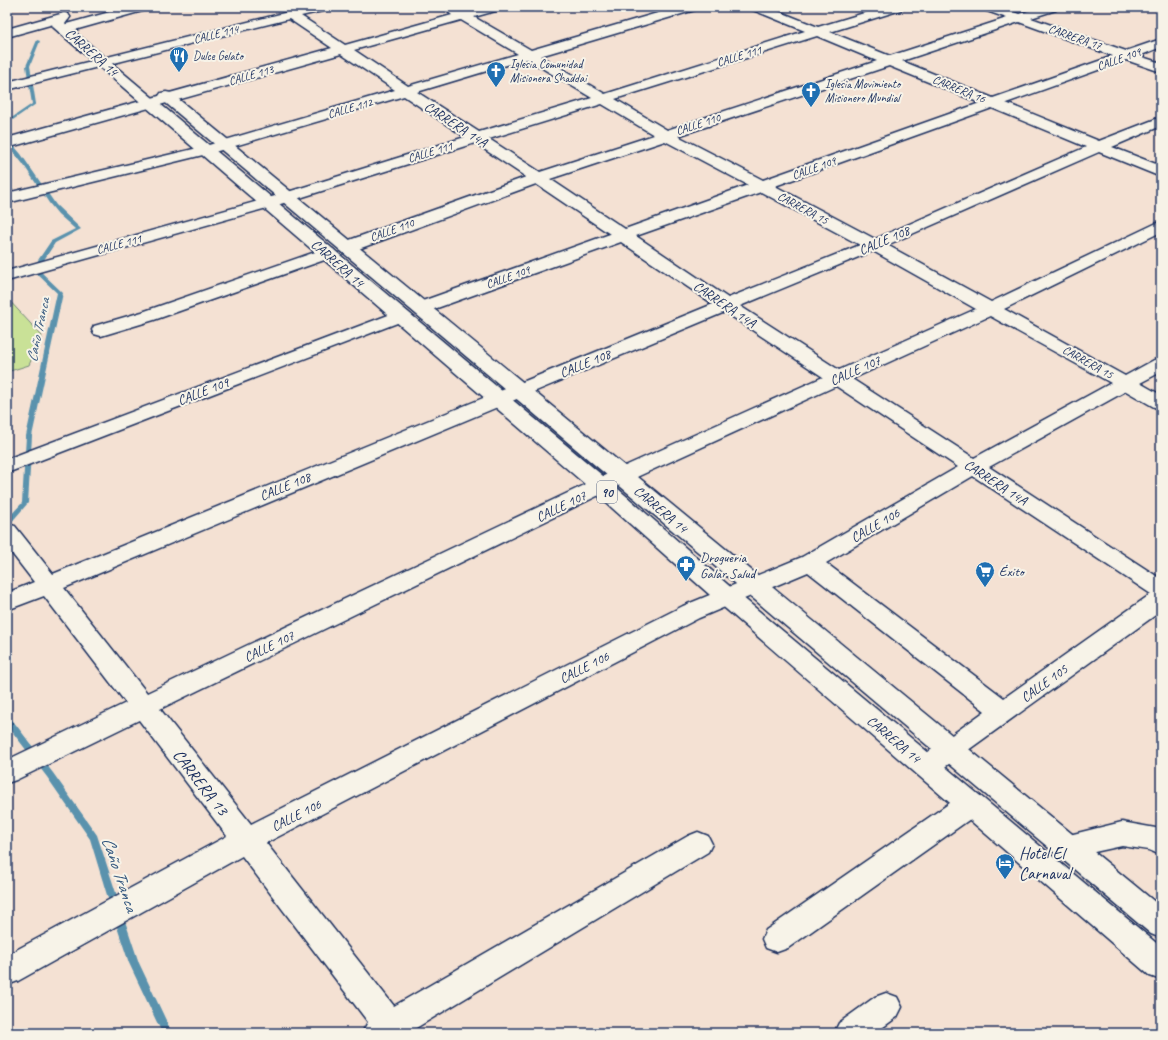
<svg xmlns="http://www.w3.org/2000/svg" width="1168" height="1040" font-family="Caveat,sans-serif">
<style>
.green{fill:#c9e197;stroke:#72887a}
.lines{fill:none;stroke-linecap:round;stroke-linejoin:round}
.stream{fill:#5a92ad;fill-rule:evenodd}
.minor-casing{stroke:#1b2f5e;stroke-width:3}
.major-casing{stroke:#1b2f5e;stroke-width:3}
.minor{fill:#f7f3e8;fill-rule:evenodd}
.major{fill:#f7f3e8;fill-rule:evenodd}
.labels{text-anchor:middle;stroke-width:4;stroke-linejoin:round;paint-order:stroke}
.far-street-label{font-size:12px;fill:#1b2f5e;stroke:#f7f3e8}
.far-poi-label{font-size:12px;fill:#1b2f5e;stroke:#f7f3e8;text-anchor:start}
.shield{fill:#f7f3e8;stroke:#5d6a87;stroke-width:1}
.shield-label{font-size:13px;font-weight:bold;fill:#1b2f5e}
.street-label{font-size:14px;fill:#1b2f5e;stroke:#f7f3e8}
.poi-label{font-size:14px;fill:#1b2f5e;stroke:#f7f3e8;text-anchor:start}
.water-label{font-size:15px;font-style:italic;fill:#35587f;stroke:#f7f3e8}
.near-street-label{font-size:17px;fill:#1b2f5e;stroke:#f7f3e8}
.near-poi-label{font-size:17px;fill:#1b2f5e;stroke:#f7f3e8;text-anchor:start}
.near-water-label{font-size:18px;font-style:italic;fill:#35587f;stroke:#f7f3e8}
</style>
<rect width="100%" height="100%" fill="#f4e1d3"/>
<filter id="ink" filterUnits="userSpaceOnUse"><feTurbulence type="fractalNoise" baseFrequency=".025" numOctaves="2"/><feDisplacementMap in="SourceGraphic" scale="8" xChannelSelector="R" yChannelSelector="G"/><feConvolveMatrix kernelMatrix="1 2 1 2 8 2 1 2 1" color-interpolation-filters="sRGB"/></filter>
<g filter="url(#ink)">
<path class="green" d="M7,298L42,336L29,365L7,372Z"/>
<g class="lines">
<path class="stream" d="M37,40L40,41L30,66L36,104L7,124V121L32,104L26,66Z
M7,140H9L21,154L56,205L81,229L55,243L38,269L63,293L32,436L28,503L9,525H7V519L22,503L26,436L57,293L32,269L51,241L75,229L58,214L49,203L23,164L7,144Z
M7,716L10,717L53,773L97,835L120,905L118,908L115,909L112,908L110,905L90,839L47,777L7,725Z
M118,911L121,912L123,915L139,963L172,1033H162L129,963L113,915L115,912Z"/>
<g class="minor-casing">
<path id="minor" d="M128,7H148L146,10L64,33L59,32L58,29L59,26Z
M308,7H329L327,10L301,16L345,45L452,15L442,7H457L465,12L481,7H501L499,10L474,17L531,50L678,7H697L695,10L540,56L605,94L805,31L753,10L751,7H768L818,27L884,7H903L901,10L830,32L890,56L1007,18L984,10L982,7H1000L1019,14L1040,7H1058L1056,10L1031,18L1126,51L1161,39V47L1139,56L1161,63V72L1126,60L1006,103L1099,141L1161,117V126L1112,147L1161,166V177L1099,152L887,245L991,302L1161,221V232L1004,309L1125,376L1154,360L1161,358V372L1140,383L1161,395V409L1154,407L1126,391L989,467L1161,579V611L935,774L926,778L917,774L913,767L917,760L985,711L808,572L699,618L266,843L394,1006L688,836L698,832L708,836L712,844L708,852L411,1031L412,1033H362L368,1022L242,856L18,981L7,985V955L227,836L139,720L16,780L7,783V760L126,703L44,596L7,610V593L34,582L7,547V524L15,526L53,574L713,304L621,242L426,312L420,313L414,312L411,308L414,304L610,234L536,184L353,251L347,252L341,251L339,247L341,243L526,177L475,143L274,206L7,281V271L262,200L465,137L404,96L211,153L7,203V193L202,147L395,90L341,54L7,148V138L332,48L289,19L7,90V82ZM461,20L518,54L408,86L354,50ZM1019,22L1113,56L993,98L902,61ZM817,36L877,61L667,130L615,99ZM527,59L592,98L479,132L417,92ZM889,66L980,103L763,180L678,136ZM602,104L654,135L540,172L489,139ZM992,108L1086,147L875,239L775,186ZM665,141L748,185L625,229L550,179ZM761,192L860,245L728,298L636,236ZM873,251L976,309L839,370L740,306ZM725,312L823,377L614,471L147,693L64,588ZM990,316L1111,383L974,458L852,379ZM836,386L958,467L802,557L683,606L251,824L160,709L628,481ZM973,476L1151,594L1004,698L826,563Z
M64,13L68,14L70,17L68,20L7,37V29Z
M327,248L333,249L336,253L333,257L154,320L101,336L94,334L92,330L94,326L142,312Z
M399,311L405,312L408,316L405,320L7,473V459Z
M970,793L980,796L984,804L980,812L788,948L777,952L766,948L762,939L766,930L960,796Z
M1122,822L1161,829V855L1149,850L1122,846L1067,858L1057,854L1053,846L1057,838Z
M886,993L897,997L902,1007L897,1017L875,1033H834L839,1023L875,997Z"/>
</g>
<g class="major-casing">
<path id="major" d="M64,13L68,14L70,17L65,24L609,481L735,591L1161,947V980L1150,976L719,603L593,491L53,27L52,24C55,19 58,15 64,13Z
M166,92L171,93L1161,907V938L1151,934L161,99L159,96L161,93Z"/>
</g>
<use href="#minor" class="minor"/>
<use href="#major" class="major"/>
</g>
</g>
<defs>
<g id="restaurant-pin" transform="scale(1)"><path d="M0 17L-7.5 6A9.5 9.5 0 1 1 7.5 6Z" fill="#1f6fb2" stroke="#f7f3e8"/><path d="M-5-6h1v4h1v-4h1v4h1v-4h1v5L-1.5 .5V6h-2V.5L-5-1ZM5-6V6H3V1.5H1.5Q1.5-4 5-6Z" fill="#fff"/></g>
<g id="church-pin" transform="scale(1)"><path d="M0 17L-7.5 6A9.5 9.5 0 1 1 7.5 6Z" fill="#1f6fb2" stroke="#f7f3e8"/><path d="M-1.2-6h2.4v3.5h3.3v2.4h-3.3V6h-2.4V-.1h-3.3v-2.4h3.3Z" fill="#fff"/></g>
<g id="pharmacy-pin" transform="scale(1)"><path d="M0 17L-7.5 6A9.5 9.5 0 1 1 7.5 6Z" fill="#1f6fb2" stroke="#f7f3e8"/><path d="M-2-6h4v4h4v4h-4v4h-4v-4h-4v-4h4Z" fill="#fff"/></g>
<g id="supermarket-pin" transform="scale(1)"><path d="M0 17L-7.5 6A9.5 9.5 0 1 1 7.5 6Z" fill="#1f6fb2" stroke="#f7f3e8"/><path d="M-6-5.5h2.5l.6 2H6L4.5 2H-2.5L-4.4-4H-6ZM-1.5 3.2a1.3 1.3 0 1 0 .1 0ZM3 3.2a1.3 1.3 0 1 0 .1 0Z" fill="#fff"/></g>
<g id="hotel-pin" transform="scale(1)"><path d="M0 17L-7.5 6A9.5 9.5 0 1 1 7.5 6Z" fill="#1f6fb2" stroke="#f7f3e8"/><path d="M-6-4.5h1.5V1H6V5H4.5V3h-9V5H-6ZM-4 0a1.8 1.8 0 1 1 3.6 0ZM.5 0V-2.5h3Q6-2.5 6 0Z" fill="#fff"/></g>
</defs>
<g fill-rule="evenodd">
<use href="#restaurant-pin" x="179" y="56"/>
<use href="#church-pin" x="496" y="71"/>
<use href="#church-pin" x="811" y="91"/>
<use href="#pharmacy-pin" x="686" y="565"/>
<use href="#supermarket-pin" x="985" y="571"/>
<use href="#hotel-pin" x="1005" y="863"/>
</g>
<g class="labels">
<g class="far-street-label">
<text transform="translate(216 34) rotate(-14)" y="4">CALLE 114</text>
<text transform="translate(1075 37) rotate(19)" y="4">CARRERA 17</text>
<text transform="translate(739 56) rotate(-17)" y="4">CALLE 111</text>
<text transform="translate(1119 59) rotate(-20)" y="4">CALLE 109</text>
<text transform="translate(251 75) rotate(-16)" y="4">CALLE 113</text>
<text transform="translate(959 89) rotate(22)" y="4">CARRERA 16</text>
<text transform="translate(350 108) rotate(-16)" y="4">CALLE 112</text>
<text transform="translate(698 124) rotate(-18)" y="4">CALLE 110</text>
<text transform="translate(430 152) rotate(-17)" y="4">CALLE 111</text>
<text transform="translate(814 168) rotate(-20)" y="4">CALLE 109</text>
<text transform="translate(803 208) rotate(28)" y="4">CARRERA 15</text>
<text transform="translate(392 230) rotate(-20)" y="4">CALLE 110</text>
<text transform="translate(119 244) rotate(-15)" y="4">CALLE 111</text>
<text transform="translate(508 277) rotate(-20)" y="4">CALLE 109</text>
<text transform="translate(1088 362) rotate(29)" y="4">CARRERA 15</text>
</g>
<g class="far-poi-label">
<text x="193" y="60">Dulce Gelato</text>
<text x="510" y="68">Iglesia Comunidad<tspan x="510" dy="14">Misionera Shaddai</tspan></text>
<text x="825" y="88">Iglesia Movimiento<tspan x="825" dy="14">Misionero Mundial</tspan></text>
</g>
<rect class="shield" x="597" y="481" width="20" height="22" rx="3"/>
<g class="shield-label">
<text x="607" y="497">90</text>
</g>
<g class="street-label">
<text transform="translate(92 52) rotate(41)" y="5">CARRERA 14</text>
<text transform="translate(456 124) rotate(33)" y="5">CARRERA 14A</text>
<text transform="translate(884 240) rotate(-23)" y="5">CALLE 108</text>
<text transform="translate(338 263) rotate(41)" y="5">CARRERA 14</text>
<text transform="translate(725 304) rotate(34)" y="5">CARRERA 14A</text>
<text transform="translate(585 363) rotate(-22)" y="5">CALLE 108</text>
<text transform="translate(855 370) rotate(-24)" y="5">CALLE 107</text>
<text transform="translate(203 391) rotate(-21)" y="5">CALLE 109</text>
<text transform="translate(996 482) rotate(33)" y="5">CARRERA 14A</text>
<text transform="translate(285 486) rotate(-22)" y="5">CALLE 108</text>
<text transform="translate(561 506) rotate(-26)" y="5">CALLE 107</text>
<text transform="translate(661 509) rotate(40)" y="5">CARRERA 14</text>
<text transform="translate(875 525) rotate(-30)" y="5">CALLE 106</text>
<text transform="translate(269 646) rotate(-26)" y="5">CALLE 107</text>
<text transform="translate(584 667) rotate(-27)" y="5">CALLE 106</text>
<text transform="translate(1044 683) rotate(-36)" y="5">CALLE 105</text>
<text transform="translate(894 739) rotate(40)" y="5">CARRERA 14</text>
<text transform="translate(296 815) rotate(-27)" y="5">CALLE 106</text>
</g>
<g class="poi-label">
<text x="700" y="562">Drogueria<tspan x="700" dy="16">Galar Salud</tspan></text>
<text x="999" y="576">Éxito</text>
</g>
<g class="water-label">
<text transform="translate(38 330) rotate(-78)" y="5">Caño Tranca</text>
</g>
<g class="near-street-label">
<text transform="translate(201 782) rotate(52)" y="6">CARRERA 13</text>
</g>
<g class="near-poi-label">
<text x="1019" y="859">Hotel El<tspan x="1019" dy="20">Carnaval</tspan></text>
</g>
<g class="near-water-label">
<text transform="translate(120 874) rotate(71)" y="6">Caño Tranca</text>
</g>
</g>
<rect width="1168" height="1040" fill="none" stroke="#f7f3e8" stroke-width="24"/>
<rect x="12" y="12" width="1144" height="1016" fill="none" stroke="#1b2f5e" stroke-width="1.5" filter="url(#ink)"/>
</svg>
